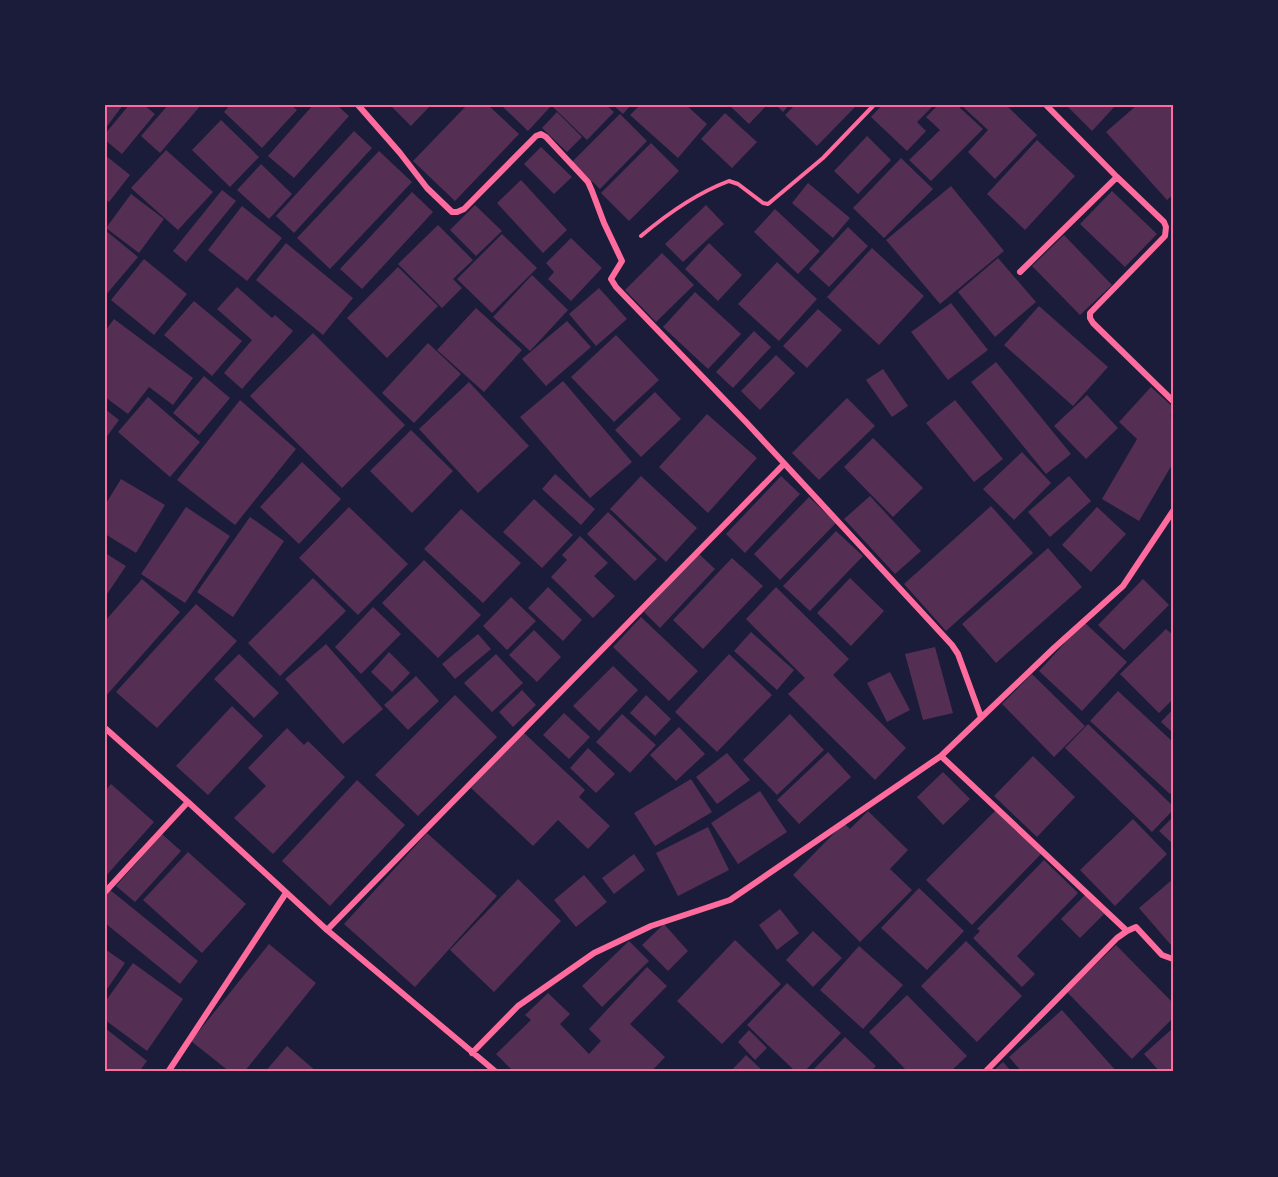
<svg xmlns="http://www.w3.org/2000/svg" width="1278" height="1177" font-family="'Titillium Web',sans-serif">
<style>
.building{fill:#542f53}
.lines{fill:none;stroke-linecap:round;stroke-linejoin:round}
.path{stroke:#ff6b9d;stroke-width:4}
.minor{stroke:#ff6b9d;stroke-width:6}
.neatline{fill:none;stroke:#ff6b9d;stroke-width:2}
</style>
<rect width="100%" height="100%" fill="#1b1b3a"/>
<path class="building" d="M105,105H123L105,129Z
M129,105H144L155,114L122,154L105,140V134Z
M168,105H201L160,153L141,136Z
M230,105H291L297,110L262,148L224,112Z
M313,105H337L349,116L294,178L268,156Z
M390,105H431L411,126Z
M467,105H488L519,134L455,201L413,161Z
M501,105H552L528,131Z
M555,105H606L614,112L587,140L553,107Z
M613,105H631L623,114Z
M640,105H686L707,124L678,158L630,115Z
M729,105H767L749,124Z
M776,105H789L783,112Z
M795,105H857L817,146L785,115Z
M882,105H934L917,122L926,131L907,151L871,117Z
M938,105H957L983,129L931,181L909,160L940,130L926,117Z
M961,105H1006L1037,135L995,179L968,152L988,130Z
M1066,105H1116L1092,131Z
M1137,105H1173V195L1167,200L1106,132Z
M557,112L582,137L567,152L542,128Z
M725,113L757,142L732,168L701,139Z
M620,114L647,141L600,189L572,162Z
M221,120L259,157L230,187L192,150Z
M354,131L372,148L294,233L276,216Z
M867,136L891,160L858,194L834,171Z
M1037,140L1075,176L1025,230L987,194Z
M651,143L679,171L629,221L601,193Z
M541,147L572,177L554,194L524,164Z
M166,150L213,192L178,230L131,188Z
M379,151L412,182L330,269L297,238Z
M105,155L130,175L109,202L105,199Z
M901,158L933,189L884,238L853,208Z
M261,164L292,194L269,219L237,190Z
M521,180L567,230L543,253L497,203Z
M808,183L850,218L833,238L792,203Z
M951,186L1004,251L940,304L886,240Z
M222,190L236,201L186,262L173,251Z
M1112,191L1157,234L1125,267L1080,224Z
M412,192L433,212L362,289L340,269Z
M131,194L164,219L139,253L106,228Z
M475,205L502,231L476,256L450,230Z
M706,205L724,224L683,262L665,244Z
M242,206L282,238L247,281L208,250Z
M775,209L820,251L798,274L754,232Z
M438,225L473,260L453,279L462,288L442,308L398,264Z
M848,227L868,246L829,287L809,269Z
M105,230L138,257L105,296Z
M502,234L537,268L492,313L457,279Z
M1064,235L1112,285L1080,315L1032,266Z
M571,238L602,268L571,301L548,279L554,272L546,263Z
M286,243L353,298L323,335L256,280Z
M709,243L742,275L718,301L685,269Z
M872,248L924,296L879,345L827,297Z
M662,253L694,285L656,322L625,290Z
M998,258L1036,302L995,337L958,292Z
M144,259L187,294L154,335L111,300Z
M777,262L817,299L779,341L738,304Z
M398,267L438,306L387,358L347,318Z
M532,275L568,310L530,351L493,317Z
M237,287L272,318L275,315L293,331L242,389L224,373L252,340L217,309Z
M599,288L627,319L596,346L569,314Z
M695,292L741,334L708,369L663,327Z
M194,301L242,341L212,376L164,335Z
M951,303L988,350L948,380L911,332Z
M1039,306L1108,367L1073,406L1004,345Z
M476,308L522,350L484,392L437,350Z
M818,309L842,330L807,368L783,346Z
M114,319L193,378L173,405L149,387L128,414L105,397V331Z
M567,321L591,347L546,386L522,359Z
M754,331L771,347L733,388L716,372Z
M313,333L405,425L342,488L250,396Z
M616,335L659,380L614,422L571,377Z
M428,343L461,374L414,423L382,393Z
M776,355L795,373L760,410L741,391Z
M996,362L1071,454L1046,474L971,382Z
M883,369L908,406L892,417L866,380Z
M204,376L230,398L199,435L173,413Z
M563,381L632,462L590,498L520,417Z
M469,382L529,446L478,493L419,429Z
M1151,387L1173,407V413L1170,416L1173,418V463L1139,521L1102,499L1137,439L1119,422Z
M655,392L681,419L641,457L615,430Z
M1087,395L1118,428L1086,459L1054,426Z
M148,397L200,442L170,477L118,432Z
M847,398L875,426L819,480L792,453Z
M240,400L296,449L235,525L177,480Z
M955,400L1003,459L974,482L926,423Z
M105,409L119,420L105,439Z
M707,414L757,458L708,513L659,467Z
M411,430L453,471L412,513L370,471Z
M873,438L923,488L893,517L844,467Z
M1022,452L1051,483L1014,520L983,489Z
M302,462L341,499L299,544L260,507Z
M555,474L595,509L581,525L542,489Z
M641,476L697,528L666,562L610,509Z
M781,476L800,494L745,553L726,534Z
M1069,476L1091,501L1050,537L1028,512Z
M121,479L165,505L136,553L105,534V505Z
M870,496L921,551L895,574L844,519Z
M809,497L836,523L780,580L754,554Z
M534,499L573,535L542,568L503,532Z
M991,506L1033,553L946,631L904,584Z
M186,507L230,536L185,603L141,574Z
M349,507L408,564L358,615L299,558Z
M1097,507L1126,534L1091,572L1062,545Z
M461,509L521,563L483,603L424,549Z
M608,512L657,559L635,581L587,534Z
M250,517L284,541L233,617L197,592Z
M836,531L863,556L810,611L783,586Z
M580,536L608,563L594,576L615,596L593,618L551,577L567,560L562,555Z
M1048,548L1082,587L996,663L962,624Z
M105,553L126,566L105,597Z
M698,553L715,569L660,628L644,612Z
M732,558L763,586L703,649L673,620Z
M424,560L481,615L438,658L382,603Z
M313,578L346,611L280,676L248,643Z
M850,578L884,611L851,646L817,613Z
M142,579L180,612L105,697V621Z
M1143,579L1169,605L1124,650L1098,625Z
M548,587L582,620L563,641L528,608Z
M776,587L849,659L833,675L906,748L875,780L788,694L805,678L746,619Z
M511,597L536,621L507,650L483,626Z
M196,604L237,641L157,728L116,692Z
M373,607L401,634L361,674L335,647Z
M641,617L698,671L669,701L613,647Z
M1084,622L1127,662L1082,711L1039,671Z
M1166,629L1173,635V699L1159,713L1120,674Z
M534,630L561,657L537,682L509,655Z
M751,632L794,670L777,690L734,651Z
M478,634L491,649L455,679L442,664Z
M326,644L383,709L343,744L285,679Z
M935,647L953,713L923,720L905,654Z
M389,652L410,673L392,692L371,672Z
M239,654L279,693L254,718L214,679Z
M496,654L523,683L492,712L464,683Z
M729,654L772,695L717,752L675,712Z
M613,666L638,690L599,731L573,706Z
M890,672L910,710L887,722L867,683Z
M1032,674L1085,726L1054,757L1002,704Z
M416,676L439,701L408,730L384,705Z
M522,690L536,705L513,727L499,712Z
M1118,691L1173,742V790L1170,794L1090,721Z
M455,695L497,737L418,816L375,775Z
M646,695L671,719L655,736L630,713Z
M232,706L263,736L208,795L176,766Z
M1173,709V733L1161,722Z
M564,713L590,737L569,759L543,735Z
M622,714L656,745L630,773L596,742Z
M790,714L824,750L777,795L743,760Z
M1088,724L1173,806V810L1152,832L1065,748Z
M679,727L705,754L676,781L650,755Z
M287,728L304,745L308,741L345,777L273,854L234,818L266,786L248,768Z
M523,732L585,790L579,797L610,826L588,849L558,820L533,846L471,788Z
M588,748L615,774L596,793L570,768Z
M828,752L851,777L799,824L777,800Z
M727,753L750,780L717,804L696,777Z
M1033,756L1075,797L1037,837L994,796Z
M943,772L970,799L943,825L917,797Z
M691,779L712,812L655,846L634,813Z
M357,780L405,825L330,906L282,861Z
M111,784L154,822L105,877V791Z
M760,791L787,832L738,864L711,823Z
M997,809L1042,853L972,925L926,880Z
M868,811L908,850L890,869L912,890L860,942L793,875L844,823L850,829Z
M1173,817V844L1159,831Z
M1133,819L1167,854L1115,906L1080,870Z
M708,827L729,870L678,896L656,853Z
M427,833L497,896L415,987L344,924Z
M162,834L181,851L135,902L116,886Z
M188,852L246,904L202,953L143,900Z
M634,854L645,870L614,894L602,878Z
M1044,860L1078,893L1017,956L1035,974L1022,987L973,938L980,931L977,929Z
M584,875L607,902L576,927L554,900Z
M518,879L561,921L494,992L450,950Z
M1173,879V944L1171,945L1139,908Z
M919,888L964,931L927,970L881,928Z
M109,889L198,961L180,984L105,923V894Z
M1085,895L1104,914L1080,938L1061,919Z
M780,909L799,933L777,950L759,925Z
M664,924L688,951L668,971L642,945Z
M813,931L842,958L813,987L786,960Z
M735,940L781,984L722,1044L677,1001Z
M629,941L649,961L602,1007L582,986Z
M966,941L1022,996L977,1042L921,986Z
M269,944L316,983L244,1072H230L191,1041Z
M1116,945L1173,1003V1018L1132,1059L1067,992Z
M859,946L903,985L863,1029L820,990Z
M105,949L125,963L105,992Z
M133,963L183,999L147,1051L105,1020V1002Z
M647,967L667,986L630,1024L665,1057L651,1072H576L573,1069L570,1072H514L496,1054L531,1020L525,1015L548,993L570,1014L560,1024L589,1054L601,1041L589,1029Z
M787,983L841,1033L804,1072H796L747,1025Z
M907,995L967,1056L950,1072H908L869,1032Z
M1062,1010L1117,1072H1022L1009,1057Z
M105,1028L147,1061L139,1072H110L105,1068Z
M1173,1028V1072H1160L1144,1054Z
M749,1030L767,1048L755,1060L738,1042Z
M845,1037L876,1066L870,1072H811Z
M287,1046L317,1072H265Z
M746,1055L764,1072H730Z
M1003,1062L1012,1072H992Z"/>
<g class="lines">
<path class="path" d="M641,236C667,214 697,193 729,181L738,184L763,203L768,204L823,158L874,105"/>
<path class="minor" d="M358,105L400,153L427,188L452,212H457L464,209L536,136L541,134L546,137L588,182L592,191L604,223L622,261L611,279L616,287L746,422L952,645L958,654L981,717
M1046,105L1117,177L1164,222L1166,227L1165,236L1090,313V318L1093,323L1173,401
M1020,272L1117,177
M105,728L188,802L327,930L496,1072
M941,756L1127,931
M105,892L188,802
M327,930L784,464
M472,1053L518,1006L594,953L651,926L730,900L941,756L1054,648L1123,586L1173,511
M168,1072L286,893
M985,1072L1117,938L1127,931L1136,927L1162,955L1173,959"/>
</g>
<rect width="1278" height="1177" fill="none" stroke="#1b1b3a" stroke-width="213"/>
<rect x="106" y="106" width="1066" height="964" class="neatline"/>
</svg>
